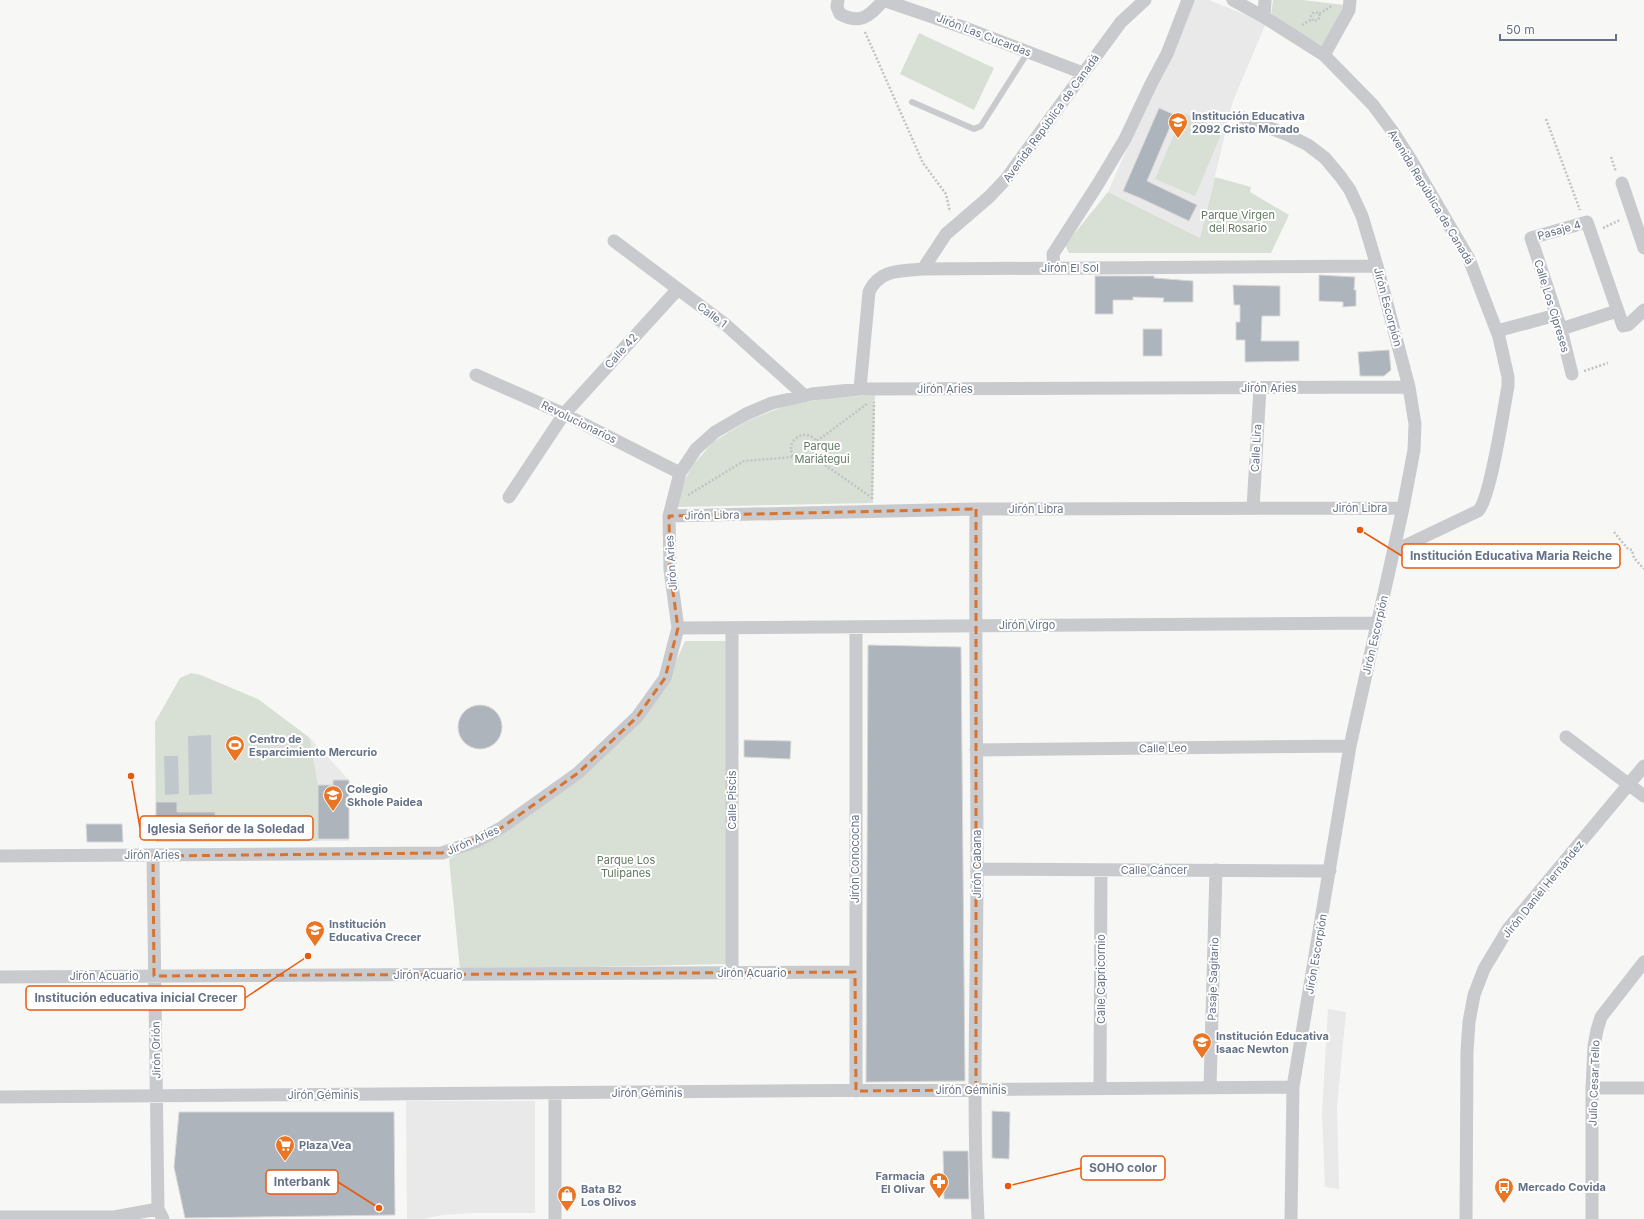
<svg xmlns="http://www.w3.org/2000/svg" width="1644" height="1219" font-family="Inter,sans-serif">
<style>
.built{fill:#e8e9e8}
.green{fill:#d8e0d6}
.water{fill:#c0c8ce}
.building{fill:#aeb4bc;stroke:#d9d9d7}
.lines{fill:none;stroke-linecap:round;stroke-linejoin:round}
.path{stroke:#c1c2c5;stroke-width:2.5;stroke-dasharray:2 2;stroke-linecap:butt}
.service{stroke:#c8cace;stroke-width:6}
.minor{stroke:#c8cace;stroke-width:13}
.marked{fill:none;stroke:#d67532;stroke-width:3;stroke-dasharray:8 5;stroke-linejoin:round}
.labels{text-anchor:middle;stroke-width:4;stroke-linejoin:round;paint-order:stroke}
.street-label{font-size:11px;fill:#667287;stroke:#fff}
.poi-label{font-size:11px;font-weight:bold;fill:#667287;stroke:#fff;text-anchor:start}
.park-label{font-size:11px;fill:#617961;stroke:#fff}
.leader{fill:none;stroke:#e8590c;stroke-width:1.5}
.callout-dot{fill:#e8590c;stroke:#fff;stroke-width:1.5}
.callout{fill:#fff;stroke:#e8590c;stroke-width:1.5}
.callout-label{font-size:12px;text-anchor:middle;font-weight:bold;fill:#667287}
</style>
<rect width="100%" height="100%" fill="#f7f8f5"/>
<path class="built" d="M1192,0H1209L1266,23L1233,101L1200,238L1108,192Z
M310,738L349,780V841H318V785Z
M1328,1009L1346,1012L1337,1107L1339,1189L1325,1187L1322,1114Z
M406,1101H535V1213H471L442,1215L423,1219H407Z"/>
<path class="green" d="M1273,0H1303L1344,5L1323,46L1271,16Z
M919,33L994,68L974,110L900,74Z
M1183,113L1223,130L1195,196L1155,179Z
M1215,177L1251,187L1250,192L1289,215L1271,253H1069L1065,245L1108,192L1200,238Z
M875,395L873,503L677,507L679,491L692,466L713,442L747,421L787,405L830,398Z
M685,641H726L727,964L460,970L449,859L497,834L566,787L670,675Z
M191,673L201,675L258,699L310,738L318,785V841L156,842L155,722L180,678Z"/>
<path class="water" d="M211,735L212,794L189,795L188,736Z
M164,756H178L179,794L165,795Z"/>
<path class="building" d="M1159,108L1175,115L1147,181L1197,205L1189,221L1140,198L1123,191Z
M1319,275L1355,277L1354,290H1356V306L1343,307V302L1319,301Z
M1095,276H1154V278L1193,281V302H1163L1164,298L1133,297V300H1113V314H1095Z
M1233,285L1280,286V316H1262L1261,341H1299V361L1245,362V340H1236V322H1240V305H1234Z
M1143,329H1162V356H1143Z
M1389,350L1391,370L1384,376H1360L1358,352Z
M868,645L961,647L965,1081L866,1082Z
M458 727a22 22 0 1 1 44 0a22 22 0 1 1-44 0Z
M744,740L791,741L790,759L744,757Z
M333,780H349V839H318V785H333Z
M156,802H177V812H215V832H156Z
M86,824H122L123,842H87Z
M992,1111L1010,1112L1009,1159L992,1158Z
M179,1112H394L395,1215L185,1218L174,1167Z
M943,1151H968L969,1199H944Z"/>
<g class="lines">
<path class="path" d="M1319,14L1320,16L1318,20L1313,21L1311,16L1313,13L1316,12L1319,14L1332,6
M1302,25L1312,19
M865,32L923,163L946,194L950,212
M1546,119L1580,210
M1611,157L1616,172
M1603,228L1620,220
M1584,371L1608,363
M791 449a14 14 0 1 1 28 0a14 14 0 1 1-28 0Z
M817,441L868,403
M815,458L871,497
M688,495L744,461L794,457
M872,499L874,402
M1614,532L1628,549L1632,550L1634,558L1644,569"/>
<path class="service" d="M912,102L974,129L981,126L1028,52"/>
<path class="minor" d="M838,0L837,7L840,14C861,25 869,16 884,0
M883,0L968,29L1083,73
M1233,0L1264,17L1324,55L1373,105L1393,132L1411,160L1469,259L1499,337L1508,377V386C1504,408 1490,500 1478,511L1394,551
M1264,17L1265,0
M1324,55L1349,10L1350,0
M1244,118L1288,135L1308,145L1325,158L1340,176L1350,190L1362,216L1377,266L1409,387L1415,424L1414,450L1403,508L1350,746L1293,1087L1291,1219
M1622,183L1644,248
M614,241L726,325L805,396
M1054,268L1053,254L1098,184L1125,139L1152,82L1167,54L1188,0
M923,269L946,234L989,197L1006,179L1121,22L1145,0
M1561,329L1617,311
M1497,331L1556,315
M1572,374L1561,329L1531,238L1587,222L1623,326L1628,325L1644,310
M476,375L564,414L680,473
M860,389L869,292C879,269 901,271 923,269L1377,266
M509,497L564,414L678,289
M1253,508L1260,388
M976,509C975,629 977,749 977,869C977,986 972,1103 978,1219
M669,516L976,509L1403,508
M856,627V1091
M678,628L1377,623
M1566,737L1644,796
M976,750L1350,746
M0,856L442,853L477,841L501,828L578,773L637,717L665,678L678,628L670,570L669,516L680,473L696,449L715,432L746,414L772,403L812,394L860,389L1409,387
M153,856L158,1209L163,1219
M977,869L1330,871
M732,973V628
M0,977L855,972
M1210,1088L1216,870
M1592,1088H1644
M1100,1089L1101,870
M555,1093V1219
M0,1097L1293,1087
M0,1217H114L158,1209
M1466,1219L1467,1051L1469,1022L1474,995L1484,969L1508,929L1644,766
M1592,1219V1088L1594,1046L1597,1030L1601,1017L1644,962"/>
</g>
<path class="marked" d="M976,509V1090L856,1091L855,972L154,976L153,856L442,853L501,828L578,773L637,717L665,678L678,628L670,570L669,516Z"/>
<defs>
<g id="school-pin" transform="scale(1)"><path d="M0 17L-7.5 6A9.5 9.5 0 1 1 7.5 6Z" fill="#ea7523" stroke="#fff"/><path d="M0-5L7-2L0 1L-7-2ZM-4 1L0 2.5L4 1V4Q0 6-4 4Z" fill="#fff"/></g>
<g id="stadium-pin" transform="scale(1)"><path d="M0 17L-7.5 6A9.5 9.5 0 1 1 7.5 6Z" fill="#ea7523" stroke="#fff"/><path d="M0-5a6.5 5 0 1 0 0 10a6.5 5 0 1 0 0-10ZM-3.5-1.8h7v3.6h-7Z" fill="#fff"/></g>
<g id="supermarket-pin" transform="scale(1)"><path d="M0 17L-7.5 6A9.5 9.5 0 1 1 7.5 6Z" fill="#ea7523" stroke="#fff"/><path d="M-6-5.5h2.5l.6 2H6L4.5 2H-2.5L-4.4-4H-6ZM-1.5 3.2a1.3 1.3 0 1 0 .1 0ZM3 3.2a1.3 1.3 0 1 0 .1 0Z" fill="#fff"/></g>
<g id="pharmacy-pin" transform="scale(1)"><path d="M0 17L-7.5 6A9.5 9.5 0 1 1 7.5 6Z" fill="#ea7523" stroke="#fff"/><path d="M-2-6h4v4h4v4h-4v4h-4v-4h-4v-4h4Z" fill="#fff"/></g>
<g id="bus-pin" transform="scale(1)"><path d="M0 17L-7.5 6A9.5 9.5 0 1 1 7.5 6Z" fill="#ea7523" stroke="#fff"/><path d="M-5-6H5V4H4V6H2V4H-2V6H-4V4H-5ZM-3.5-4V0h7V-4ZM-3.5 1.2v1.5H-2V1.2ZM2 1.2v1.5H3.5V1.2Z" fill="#fff"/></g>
<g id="shop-pin" transform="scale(1)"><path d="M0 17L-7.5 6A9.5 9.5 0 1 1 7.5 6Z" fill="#ea7523" stroke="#fff"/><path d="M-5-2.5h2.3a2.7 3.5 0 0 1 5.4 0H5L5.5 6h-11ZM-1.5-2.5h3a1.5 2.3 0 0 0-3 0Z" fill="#fff"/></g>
</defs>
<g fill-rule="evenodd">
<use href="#school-pin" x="1178" y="122"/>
<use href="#stadium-pin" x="235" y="745"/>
<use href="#school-pin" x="333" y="795"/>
<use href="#school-pin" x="315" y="930"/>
<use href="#school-pin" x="1202" y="1042"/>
<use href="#supermarket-pin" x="285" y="1145"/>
<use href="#pharmacy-pin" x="939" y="1182"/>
<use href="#bus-pin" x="1504" y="1187"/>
<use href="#shop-pin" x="567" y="1195"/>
</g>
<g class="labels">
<g class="street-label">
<text transform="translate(984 35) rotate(21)" y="4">Jirón Las Cucardas</text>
<text transform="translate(1051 118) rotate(-54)" y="4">Avenida República de Canadá</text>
<text transform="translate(1431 197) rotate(59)" y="4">Avenida República de Canadá</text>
<text transform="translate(1559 230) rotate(-16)" y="4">Pasaje 4</text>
<text x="1070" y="272">Jirón El Sol</text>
<text transform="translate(1552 306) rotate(73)" y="4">Calle Los Cipreses</text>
<text transform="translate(1388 307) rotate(75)" y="4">Jirón Escorpión</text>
<text transform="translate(712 315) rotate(37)" y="4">Calle 1</text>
<text transform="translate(621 351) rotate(-48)" y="4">Calle 42</text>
<text x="1269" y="392">Jirón Aries</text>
<text x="945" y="393">Jirón Aries</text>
<text transform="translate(579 422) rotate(26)" y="4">Revolucionarios</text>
<text transform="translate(1256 448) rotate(-87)" y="4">Calle Lira</text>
<text x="1360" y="512">Jirón Libra</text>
<text x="1036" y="513">Jirón Libra</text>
<text transform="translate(712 515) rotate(-1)" y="4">Jirón Libra</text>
<text transform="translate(671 563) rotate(-94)" y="4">Jirón Aries</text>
<text x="1027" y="629">Jirón Virgo</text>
<text transform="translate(1375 635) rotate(-77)" y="4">Jirón Escorpión</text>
<text transform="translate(1163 748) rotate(-1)" y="4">Calle Leo</text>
<text transform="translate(732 800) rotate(-90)" y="4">Calle Piscis</text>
<text transform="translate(473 840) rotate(-24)" y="4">Jirón Aries</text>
<text x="152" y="859">Jirón Aries</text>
<text transform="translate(855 859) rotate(-90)" y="4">Jirón Conococha</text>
<text transform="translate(977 864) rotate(-90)" y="4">Jirón Cabana</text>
<text x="1154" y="874">Calle Cáncer</text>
<text transform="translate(1543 889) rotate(-51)" y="4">Jirón Daniel Hernández</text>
<text transform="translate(1316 954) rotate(-80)" y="4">Jirón Escorpión</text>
<text x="752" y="977">Jirón Acuario</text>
<text x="428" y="979">Jirón Acuario</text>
<text x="104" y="980">Jirón Acuario</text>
<text transform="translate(1101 979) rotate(-90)" y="4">Calle Capricornio</text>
<text transform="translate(1213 979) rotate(-88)" y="4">Pasaje Sagitario</text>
<text transform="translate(156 1050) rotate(-91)" y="4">Jirón Orión</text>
<text transform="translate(1594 1083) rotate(-88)" y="4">Julio Cesar Tello</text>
<text x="971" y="1094">Jirón Géminis</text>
<text x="647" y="1097">Jirón Géminis</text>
<text x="323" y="1099">Jirón Géminis</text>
</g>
<g class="poi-label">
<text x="1192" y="120">Institución Educativa<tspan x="1192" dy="13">2092 Cristo Morado</tspan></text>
<text x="249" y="743">Centro de<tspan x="249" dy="13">Esparcimiento Mercurio</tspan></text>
<text x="347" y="793">Colegio<tspan x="347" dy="13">Skhole Paidea</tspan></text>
<text x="329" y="928">Institución<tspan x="329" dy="13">Educativa Crecer</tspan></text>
<text x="1216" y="1040">Institución Educativa<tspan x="1216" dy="13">Isaac Newton</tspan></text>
<text x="299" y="1149">Plaza Vea</text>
<text x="925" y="1180" text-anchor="end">Farmacia<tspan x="925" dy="13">El Olivar</tspan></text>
<text x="1518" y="1191">Mercado Covida</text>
<text x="581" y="1193">Bata B2<tspan x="581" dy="13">Los Olivos</tspan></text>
</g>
<g class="park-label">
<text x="1238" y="219">Parque Virgen<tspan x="1238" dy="13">del Rosario</tspan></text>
<text x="822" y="450">Parque<tspan x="822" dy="13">Mariátegui</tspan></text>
<text x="626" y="864">Parque Los<tspan x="626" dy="13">Tulipanes</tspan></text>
</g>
</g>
<path class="leader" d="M1360 530L1402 556M131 776L140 828M308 956L245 998M1008 1186L1081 1168M379 1208L338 1182"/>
<g class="callout-dot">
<circle cx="1360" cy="530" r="4"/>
<circle cx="131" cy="776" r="4"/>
<circle cx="308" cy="956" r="4"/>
<circle cx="1008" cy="1186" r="4"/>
<circle cx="379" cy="1208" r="4"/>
</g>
<g class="callout">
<rect x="1402" y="544" width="218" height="24" rx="4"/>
<rect x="140" y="816" width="173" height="24" rx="4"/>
<rect x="26" y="986" width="219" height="24" rx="4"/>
<rect x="1081" y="1156" width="84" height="24" rx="4"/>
<rect x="266" y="1170" width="72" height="24" rx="4"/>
</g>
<g class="callout-label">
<text x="1511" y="560">Institución Educativa Maria Reiche</text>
<text x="226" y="833">Iglesia Señor de la Soledad</text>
<text x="136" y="1002">Institución educativa inicial Crecer</text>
<text x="1123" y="1172">SOHO color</text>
<text x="302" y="1186">Interbank</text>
</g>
<path d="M1500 34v6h116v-6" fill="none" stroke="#667287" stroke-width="2"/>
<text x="1506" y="34" font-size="12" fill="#667287" stroke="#ffffff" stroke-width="3" paint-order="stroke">50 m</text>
</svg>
